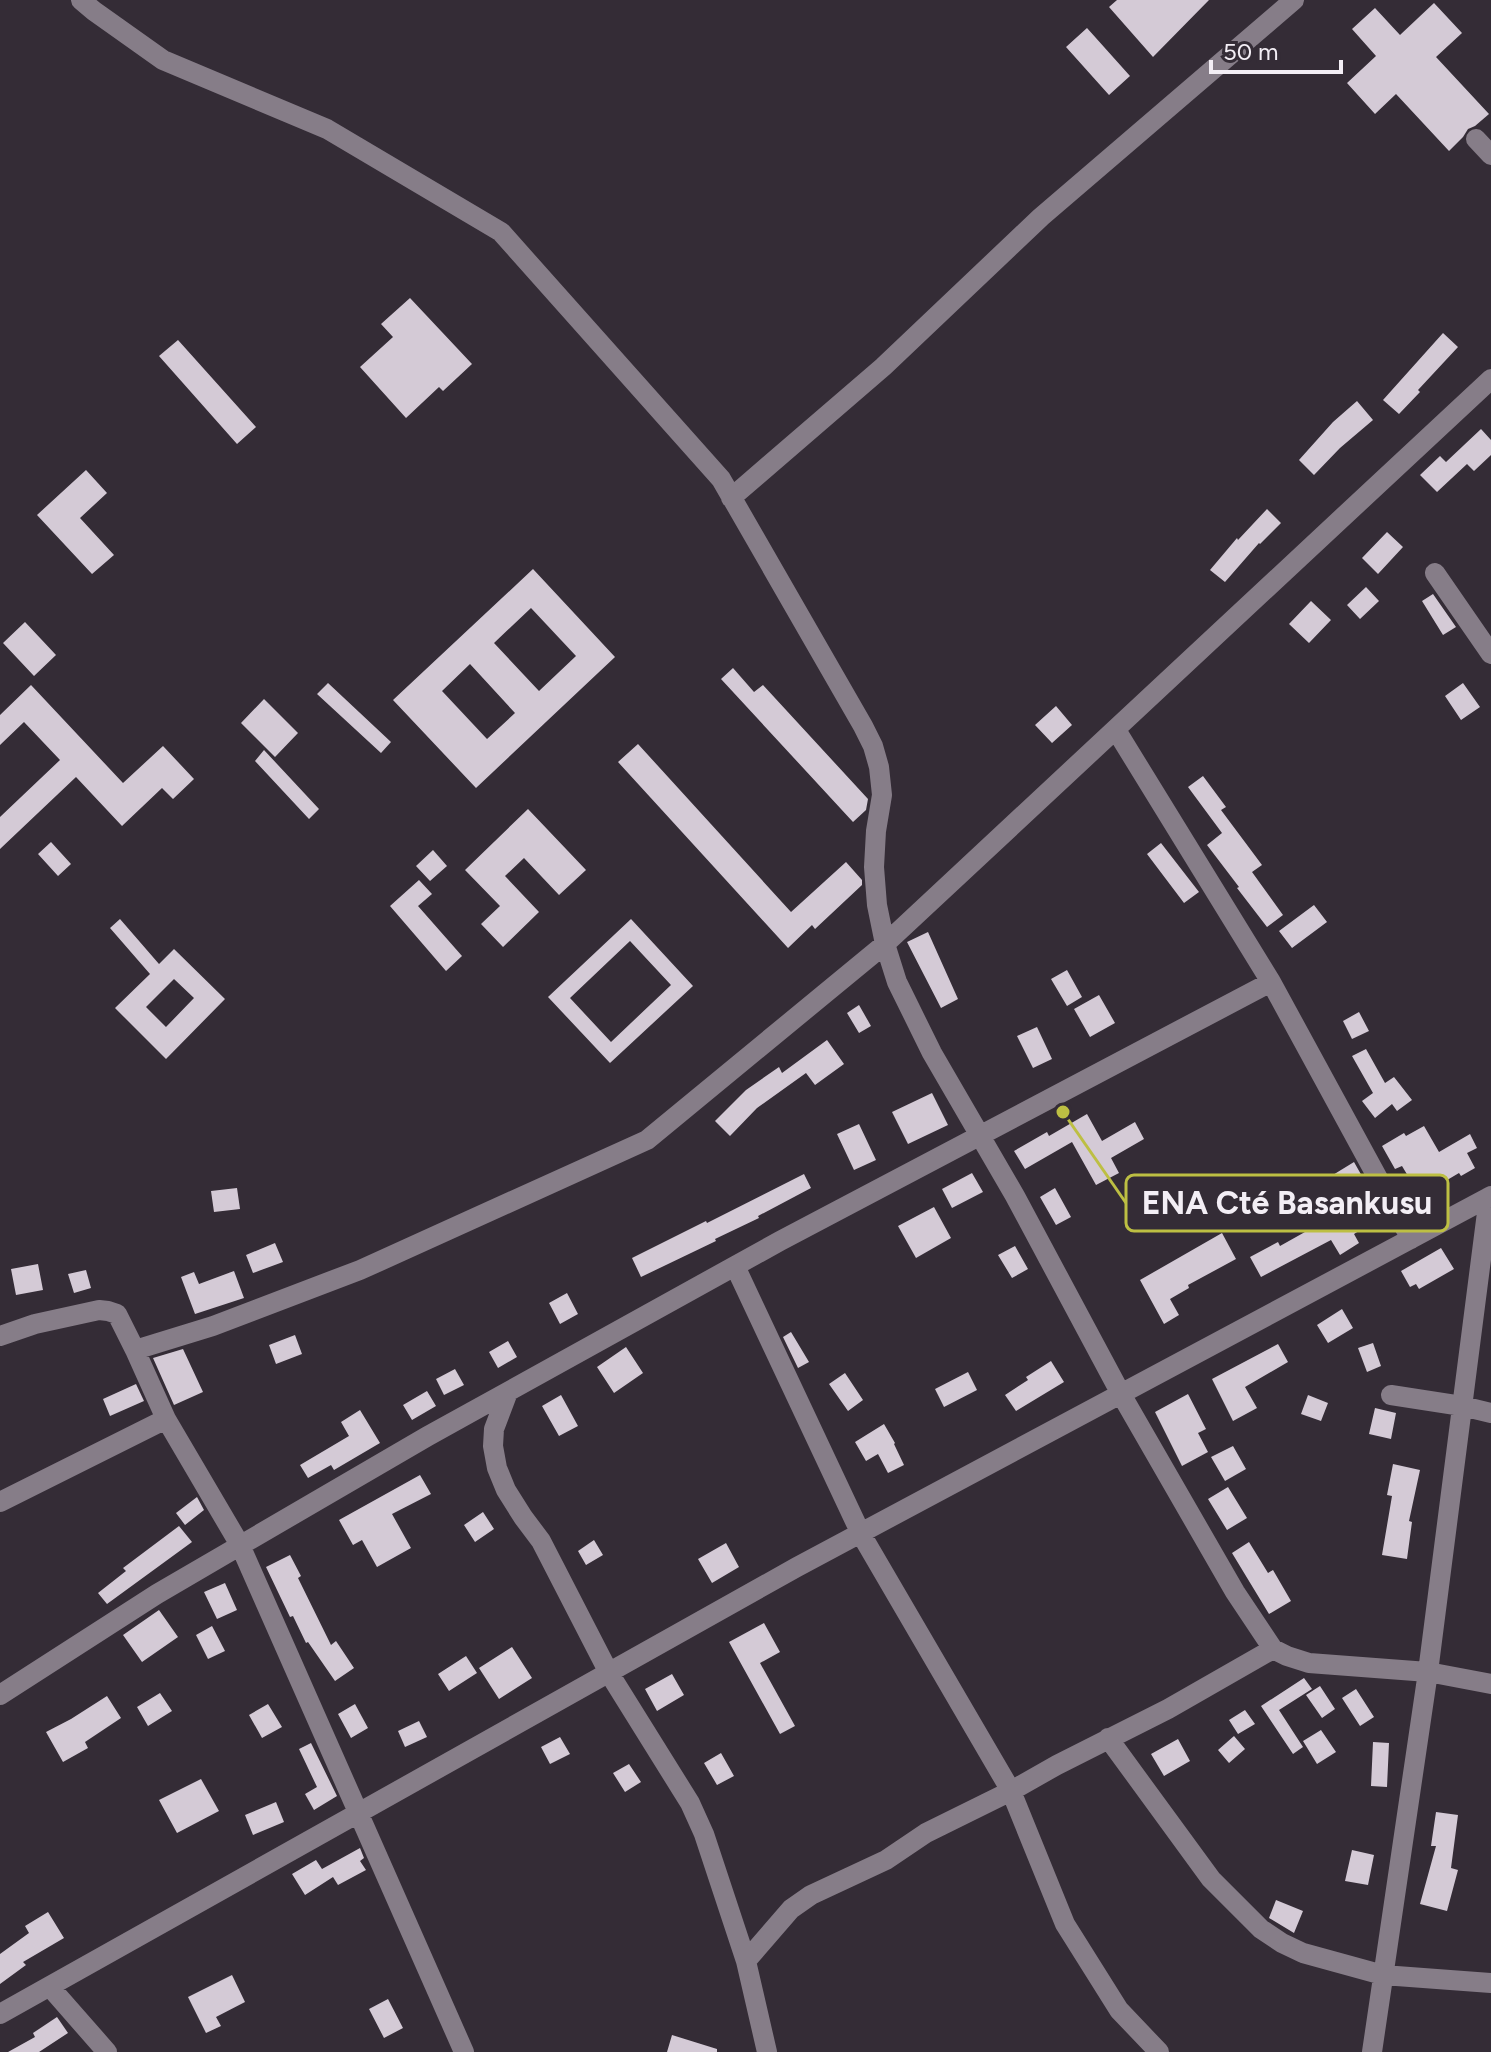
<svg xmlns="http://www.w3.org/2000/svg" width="1491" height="2052" font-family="Figtree,sans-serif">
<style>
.building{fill:#d4cad6;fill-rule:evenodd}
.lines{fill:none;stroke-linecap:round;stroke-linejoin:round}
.minor{stroke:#867d88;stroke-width:20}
.leader{fill:none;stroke:#bdbf43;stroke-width:3}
.callout-dot{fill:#bdbf43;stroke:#342c36;stroke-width:3}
.callout{fill:#342c36;stroke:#bdbf43;stroke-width:3}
.callout-label{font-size:32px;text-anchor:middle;font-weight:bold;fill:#f3eef5}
</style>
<rect width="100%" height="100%" fill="#342c36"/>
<path class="building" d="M1117,0H1209L1153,57L1109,7Z
M1434,3L1462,33L1436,57L1489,114L1475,126L1468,129L1463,137L1449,151L1396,94L1375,114L1347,83L1376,56L1352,29L1375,8L1400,35Z
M1087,28L1130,76L1109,95L1066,47Z
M410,298L472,364L443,391L439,387L406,418L360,367L393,337L381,324Z
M1443,333L1458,347L1418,390L1420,392L1399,414L1383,400Z
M178,340L256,427L237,444L159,356Z
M1357,401L1373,420L1340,448L1314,475L1299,460L1333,422Z
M1481,429L1491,440V455L1474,471L1467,464L1437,492L1420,475L1440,456L1446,462Z
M86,470L107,493L80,518L114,555L92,574L37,515Z
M1267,509L1281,523L1260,544L1259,543L1225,582L1210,570L1237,538L1238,540Z
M1387,532L1403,547L1378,574L1362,558Z
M533,569L615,657L476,788L393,700ZM531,608L576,656L539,691L494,643ZM470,664L515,713L487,739L442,691Z
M1366,587L1379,601L1360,619L1347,605Z
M1433,594L1456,627L1443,635L1422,601Z
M1311,601L1331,620L1309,643L1289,624Z
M25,622L56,655L34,676L3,643Z
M733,668L754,692L763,685L868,799L866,810L853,822L721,679Z
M328,683L391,742L381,753L317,694Z
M1463,683L1480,707L1461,720L1445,696Z
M31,685L123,783L163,746L194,779L173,799L162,788L122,826L76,777L0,849V817L60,760L24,722L0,745V715Z
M264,699L298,733L275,757L241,723Z
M1056,706L1072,725L1052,743L1035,725Z
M638,744L791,912L846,862L862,880V885L815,929L812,925L788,948L618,762Z
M264,750L319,809L309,819L255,761Z
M1203,776L1226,807L1221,810L1262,865L1252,872L1283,915L1267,927L1237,888L1239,887L1207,845L1222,833L1188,787Z
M528,809L586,870L559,895L524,858L505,876L539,912L503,947L481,924L500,906L465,870Z
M51,842L71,864L58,876L38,854Z
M1161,843L1199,892L1184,903L1147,854Z
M433,850L447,866L430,881L416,866Z
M419,880L432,894L418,906L462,956L446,971L390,906Z
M1314,905L1327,922L1292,948L1279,931Z
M120,919L159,964L174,949L225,999L166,1059L115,1008L150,974L110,928ZM174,979L194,998L166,1027L146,1007Z
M631,919L693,986L610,1063L548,997ZM630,941L671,985L611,1042L570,998Z
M928,932L958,999L941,1008L907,942Z
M1067,970L1082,997L1067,1006L1051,979Z
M1099,995L1115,1023L1090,1037L1074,1009Z
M859,1005L871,1026L859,1033L847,1013Z
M1359,1012L1369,1031L1352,1039L1343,1021Z
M1037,1027L1052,1059L1033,1068L1017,1036Z
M827,1040L844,1064L815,1085L806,1073L757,1108L730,1136L715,1121L746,1090L779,1067L782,1073Z
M1366,1049L1385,1083L1394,1077L1412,1100L1397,1111L1392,1104L1375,1118L1362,1101L1373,1093L1352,1056Z
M932,1093L948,1125L908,1144L892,1112Z
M1087,1114L1102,1141L1135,1122L1144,1139L1111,1158L1119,1173L1096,1185L1072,1142L1025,1169L1014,1151L1047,1132L1049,1136Z
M859,1124L876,1160L854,1170L837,1134Z
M1424,1126L1439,1152L1470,1134L1477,1148L1467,1153L1475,1168L1461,1176L1459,1173L1420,1196L1402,1166L1395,1169L1382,1146L1404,1133L1406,1136Z
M1354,1162L1367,1185L1365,1186L1383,1216L1354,1234L1359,1243L1340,1255L1331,1240L1261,1277L1250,1257L1278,1242L1280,1246L1321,1223L1319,1220L1327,1216L1310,1189Z
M972,1173L983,1192L952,1208L942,1189Z
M804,1174L811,1188L758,1216L759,1218L715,1239L716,1241L641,1277L632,1258L706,1221L707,1223Z
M237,1188L240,1209L214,1212L211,1191Z
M1055,1188L1071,1217L1056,1225L1040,1197Z
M934,1207L951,1238L916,1258L898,1226Z
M1222,1233L1236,1259L1188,1285L1189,1288L1170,1299L1179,1315L1164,1324L1140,1280Z
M275,1243L283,1262L253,1273L246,1255Z
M1015,1246L1028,1269L1012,1278L998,1255Z
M1441,1248L1454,1269L1419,1289L1416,1284L1410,1287L1401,1271Z
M38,1264L43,1290L16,1295L11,1269Z
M86,1270L91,1288L74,1293L68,1274Z
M234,1271L244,1298L195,1314L181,1277L194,1272L199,1284Z
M567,1293L578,1314L560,1324L549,1303Z
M1342,1309L1353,1328L1328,1343L1317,1325Z
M791,1332L809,1362L798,1368L783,1337Z
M295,1335L302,1354L276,1364L269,1345Z
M508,1341L517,1357L498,1368L489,1352Z
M1373,1343L1381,1366L1367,1372L1358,1348Z
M1278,1344L1288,1362L1245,1387L1257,1408L1233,1421L1212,1379Z
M626,1347L643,1373L614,1393L597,1367Z
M183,1349L203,1392L174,1405L153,1358Z
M1051,1361L1064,1382L1016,1411L1005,1395L1028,1380L1026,1377Z
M455,1369L464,1385L444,1395L436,1379Z
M968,1372L977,1390L944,1407L935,1389Z
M845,1373L863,1400L848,1411L829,1384Z
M136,1384L144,1401L110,1416L103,1399Z
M427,1391L436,1406L412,1420L403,1405Z
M1188,1394L1206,1429L1198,1433L1208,1452L1182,1466L1155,1412Z
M561,1395L578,1426L559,1436L542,1406Z
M1308,1395L1328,1403L1321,1421L1301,1414Z
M1375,1408L1396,1413L1391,1439L1369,1434Z
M360,1410L380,1443L334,1470L331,1465L308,1478L300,1465L349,1436L341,1422Z
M884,1424L895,1443L894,1444L904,1465L888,1473L878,1454L866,1461L855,1442Z
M1233,1446L1246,1469L1225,1481L1211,1457Z
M1393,1464L1420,1470L1409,1521L1412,1522L1407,1559L1382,1555L1392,1496L1387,1495Z
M420,1475L431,1494L392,1514L411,1548L377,1567L362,1540L353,1545L339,1520Z
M1228,1487L1247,1518L1227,1530L1208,1499Z
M197,1497L204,1510L185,1525L176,1513Z
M483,1512L494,1529L475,1542L464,1525Z
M179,1526L192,1542L107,1604L98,1593L126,1571L123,1568Z
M594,1540L603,1555L586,1565L578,1551Z
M1249,1542L1268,1573L1273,1570L1291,1601L1269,1614L1232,1553Z
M726,1543L739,1567L712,1583L698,1559Z
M290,1555L301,1576L298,1578L331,1645L336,1641L354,1668L335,1681L308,1642L306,1643L293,1616L290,1617L266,1567Z
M225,1583L237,1610L217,1619L204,1592Z
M159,1610L178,1637L142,1662L123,1635Z
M764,1623L780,1652L760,1663L795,1726L780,1734L729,1642Z
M212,1626L225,1651L208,1659L196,1635Z
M512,1647L532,1678L499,1699L479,1668Z
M466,1656L477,1673L449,1691L438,1674Z
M672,1674L684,1695L657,1711L645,1689Z
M1304,1678L1312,1689L1279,1710L1303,1747L1293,1754L1261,1706Z
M1320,1686L1335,1709L1322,1718L1306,1695Z
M1356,1689L1374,1717L1360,1726L1342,1698Z
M160,1693L172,1711L148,1726L137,1707Z
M107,1696L121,1718L85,1742L88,1748L63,1762L46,1732L71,1719Z
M268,1704L282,1727L262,1738L249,1715Z
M355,1704L368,1728L351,1738L338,1714Z
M1245,1710L1255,1724L1238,1734L1229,1720Z
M419,1721L427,1737L405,1747L398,1731Z
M1321,1730L1336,1752L1317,1764L1303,1741Z
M1234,1736L1245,1749L1229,1763L1218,1750Z
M560,1737L570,1754L550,1764L541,1747Z
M1178,1739L1190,1761L1164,1776L1151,1754Z
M1373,1742L1389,1743L1387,1787L1371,1786Z
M311,1743L337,1796L314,1810L305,1794L317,1787L299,1749Z
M721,1753L734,1776L717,1785L704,1763Z
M629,1764L641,1782L625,1792L613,1773Z
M201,1779L219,1811L177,1833L159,1800Z
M276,1802L284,1822L253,1835L245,1815Z
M1436,1812L1458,1815L1451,1868L1458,1870L1447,1911L1420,1904L1436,1846H1431Z
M360,1848L364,1858L360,1861L366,1870L338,1885L333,1877L305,1895L292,1874L316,1860L322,1869Z
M1352,1850L1374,1855L1368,1885L1345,1881Z
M1276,1900L1303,1911L1294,1933L1269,1918Z
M48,1912L64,1938L23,1962L26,1965L0,1984V1954L29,1933L25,1926Z
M232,1975L245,2002L216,2017L221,2026L206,2033L188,1997Z
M388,1999L403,2028L384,2038L369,2009Z
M57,2017L68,2033L39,2052H8L35,2037L33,2033Z
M672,2035L717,2049V2052H667Z"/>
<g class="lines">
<path class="minor" d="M81,0L94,11L163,60L327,129L501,232L721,479L863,726L873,746L879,767L882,795L876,831L874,867L877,905L885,944L897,982L932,1053L1015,1196L1121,1394L1235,1592L1273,1649L1287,1656L1309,1663L1428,1672L1491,1684
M1476,139L1491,155
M731,498L883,367L1041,217L1294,0
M1435,573L1491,654
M1116,730L1271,982
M735,1266L861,1534L1011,1791L1065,1924L1119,2010L1159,2052
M0,1336L35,1324L99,1310L108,1311L117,1314L135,1350L166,1419L240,1545L464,2052
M135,1350L213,1326L360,1270L647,1140L885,944L1491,379
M508,1392L494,1429L493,1446L497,1468L506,1490L523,1517L541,1541L609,1673L690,1803L704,1834L746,1961L767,2052
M1391,1395L1462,1406L1491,1413
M0,1502L166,1419
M0,1695L157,1594L428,1436L780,1241L1271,982L1411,1239
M1108,1738L1211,1879L1261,1929L1282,1943L1303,1953L1383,1975L1491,1983
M746,1961L791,1909L811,1895L886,1860L926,1833L1011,1791L1057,1765L1168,1709L1273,1649
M50,1987L107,2052
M0,2014L797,1567L1491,1196
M1372,2052L1428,1672L1489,1197"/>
</g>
<path class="leader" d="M1063 1112L1126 1203"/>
<circle class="callout-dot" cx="1063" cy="1112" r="8"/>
<rect class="callout" x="1126" y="1175" width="322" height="56" rx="8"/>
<g class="callout-label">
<text x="1287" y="1214">ENA Cté Basankusu</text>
</g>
<path d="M1211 60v12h130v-12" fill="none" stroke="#f3eef5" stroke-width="4"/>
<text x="1223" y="60" font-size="24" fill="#f3eef5" stroke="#342c36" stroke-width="6" paint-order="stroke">50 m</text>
</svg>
